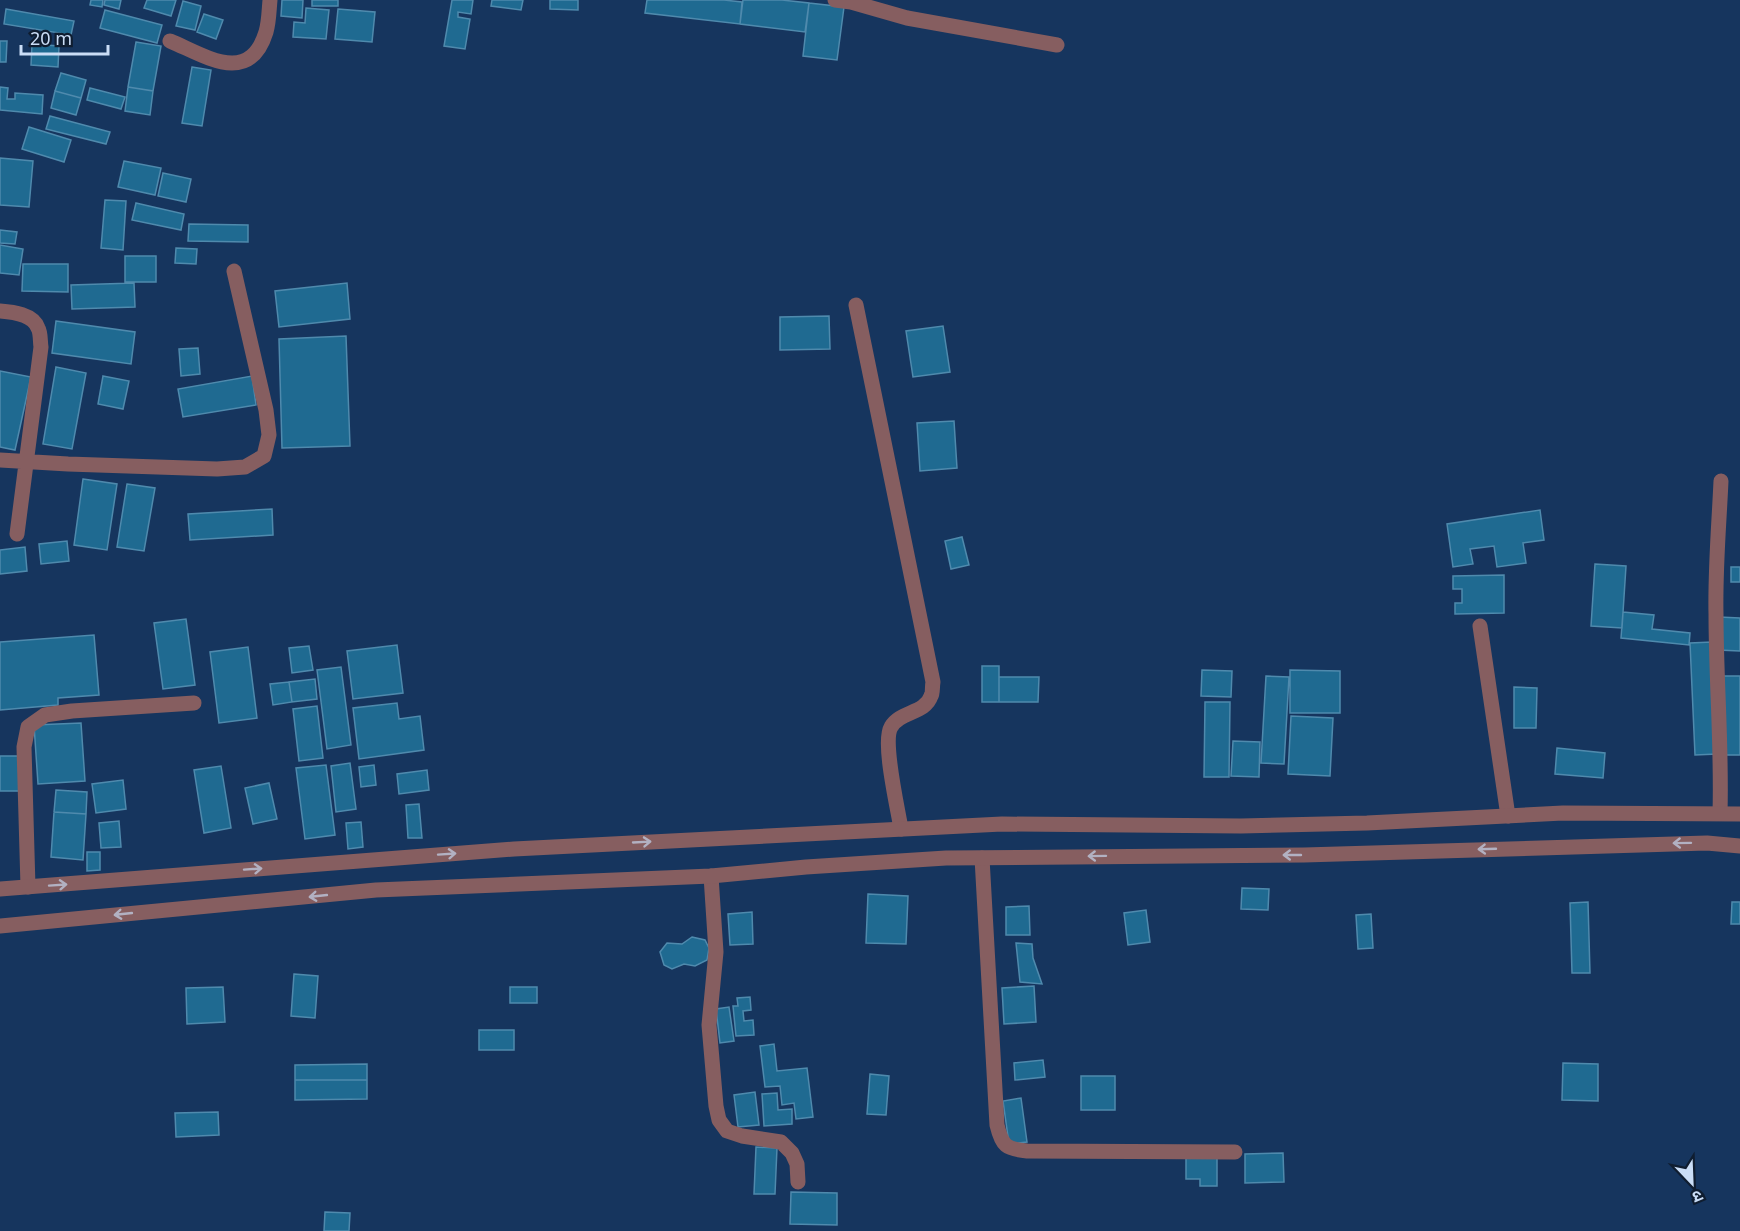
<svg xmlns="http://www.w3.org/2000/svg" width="1740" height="1231" font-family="'Noto Sans','Noto Sans Devanagari',sans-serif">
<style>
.building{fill:#1f6a91;stroke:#4f8aad;stroke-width:1.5}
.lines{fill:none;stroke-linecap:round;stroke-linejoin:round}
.minor{stroke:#865e60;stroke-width:15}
.tertiary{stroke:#865e60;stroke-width:15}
.oneway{stroke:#b2b1c2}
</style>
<rect width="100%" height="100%" fill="#16355e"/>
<path class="building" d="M91,0H103L102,7L90,5Z
M105,0H121L119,9L104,5Z
M147,0H176L171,16L144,8Z
M282,0H303L302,18L281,16Z
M312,0H338V6H312Z
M452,0H473L471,14L458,12V17L470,19L465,49L444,46Z
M492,0H523L521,10L491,6Z
M550,0H578V10L550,9Z
M647,0H724L742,2L740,24L645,13Z
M743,0H782L809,3L805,32L740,24Z
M183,1L201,6L195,30L176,26Z
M809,3L844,7L837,60L803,56Z
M306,8L329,10L326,39L293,37L294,22L305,23Z
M6,9L74,21L71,35L4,24Z
M338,9L375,12L372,42L335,39Z
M105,10L162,25L157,43L100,28Z
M204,14L223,20L216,39L197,32Z
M0,41H7L6,62H0Z
M136,42L161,46L153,91L128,87Z
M32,44L59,46L58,67L31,65Z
M192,67L211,70L202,126L182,123Z
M61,73L86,80L81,98L55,91Z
M0,87L8,88L7,99H15V93L43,95L42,114L0,110Z
M128,87L153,91L150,115L125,111Z
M90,88L125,97L121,109L87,100Z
M55,91L81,98L76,115L51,108Z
M50,116L110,132L106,144L46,129Z
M29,127L71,140L64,162L22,149Z
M0,158L33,161L29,207L0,205Z
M124,161L161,168L155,195L118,187Z
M163,173L191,179L186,202L158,196Z
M105,200L126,201L123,250L101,248Z
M136,203L184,214L181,230L132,220Z
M189,224L248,225V242L188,241Z
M0,230L17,232L15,244L0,243Z
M0,245L23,249L19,275L0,273Z
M176,248L197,249L196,264L175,263Z
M125,256H156V282H125Z
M23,264H68V292L22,291Z
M134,283L135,307L72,309L71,285Z
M347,283L350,319L279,327L275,291Z
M829,316L830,349L780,350V317Z
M56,321L135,332L131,364L52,353Z
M943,326L950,372L913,377L906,331Z
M346,336L350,446L282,448L279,339Z
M198,348L200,374L181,376L179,349Z
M56,367L86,373L72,449L43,444Z
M0,371L31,377L15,450L0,447Z
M103,376L129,381L123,409L98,404Z
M252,376L256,405L183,417L178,389Z
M954,421L957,468L920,471L917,423Z
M83,479L117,484L107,550L74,545Z
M127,484L155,488L144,551L117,547Z
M272,509L273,535L190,540L188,514Z
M1540,510L1544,540L1523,543L1526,563L1497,567L1494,546L1470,549L1473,564L1453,567L1447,524Z
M962,537L969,565L951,569L945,541Z
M67,541L69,561L41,564L39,544Z
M25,547L27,571L0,574V550Z
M1595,564L1626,566L1622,628L1591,626Z
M1731,567H1740V582H1731Z
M1504,575V613L1455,614V603H1462V589H1453V576Z
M1623,612L1654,615L1652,629L1690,633L1689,645L1621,638Z
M1719,617L1740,618V651L1718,650Z
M186,619L195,685L163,689L154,623Z
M94,635L99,695L58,698V705L0,710V642Z
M1712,642L1717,754L1695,755L1690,643Z
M397,645L403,693L353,699L347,651Z
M309,646L313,670L292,673L289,648Z
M248,647L257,718L219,723L210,652Z
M982,666H999V702H982Z
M341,667L351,745L327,749L317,670Z
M1202,670L1232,671L1231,697L1201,696Z
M1290,670L1340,671V713H1290Z
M1266,676L1289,677L1284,764L1261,763Z
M1723,676H1740V755H1725Z
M999,677H1039L1038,702H999Z
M315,679L317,699L292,702L289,682Z
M289,682L292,702L273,705L270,684Z
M1514,687L1537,688L1536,728H1514Z
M1205,702H1230L1229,777H1204Z
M397,703L399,719L420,716L424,750L359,759L353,708Z
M317,706L323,758L299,761L293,709Z
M1291,716L1333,718L1330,776L1288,774Z
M81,723L85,781L38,784L34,725Z
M1233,741L1260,742L1259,777L1231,776Z
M1557,748L1605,753L1603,778L1555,774Z
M0,756H19V791H0Z
M350,763L356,809L336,812L331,766Z
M326,765L335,835L305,839L296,768Z
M374,765L376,785L361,787L359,767Z
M221,766L231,828L204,833L194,770Z
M427,770L429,790L399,794L397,774Z
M123,780L126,809L96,813L92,784Z
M269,783L277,819L253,824L245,788Z
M56,790L87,792L86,814L54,812Z
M419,804L422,838H408L406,805Z
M54,812L86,814L83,860L51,857Z
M119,821L121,847L101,848L99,823Z
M361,822L363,847L348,849L346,823Z
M87,852H100V870L87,871Z
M1242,888L1269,889L1268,910L1241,909Z
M868,894L908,896L906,944L866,943Z
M1588,902L1590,973H1572L1570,903Z
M1732,902H1740V924H1731Z
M1029,906L1030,935H1006V907Z
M1146,910L1150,942L1128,945L1124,913Z
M752,912L753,944L730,945L728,914Z
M1371,914L1373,948L1358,949L1356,915Z
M692,937L705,940L709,948L707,960L695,966L684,964L672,969L664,965L660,952L667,943L682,944Z
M1016,943L1032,944L1033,958L1042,984L1020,982Z
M294,974L318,976L315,1018L291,1016Z
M1034,986L1036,1022L1004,1024L1002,988Z
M223,987L225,1022L187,1024L186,988Z
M510,987H537V1003H510Z
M750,997L751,1010L743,1011L744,1021L753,1020L754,1035L736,1036L733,1006H738L737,998Z
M729,1007L734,1041L720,1043L716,1009Z
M479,1030H514V1050H479Z
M774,1044L777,1071L807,1068L813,1117L796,1119L794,1103L782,1105L780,1086L765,1087L760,1046Z
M1043,1060L1045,1077L1015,1080L1014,1063Z
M1563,1063L1598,1064V1101L1562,1100Z
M367,1064V1080H295V1065Z
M870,1074L889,1076L886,1115L867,1114Z
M1081,1076H1115V1110H1081Z
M295,1080H367V1099L295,1100Z
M755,1092L759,1125L738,1127L734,1095Z
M777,1093L778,1110L792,1109V1124L764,1126L762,1094Z
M1021,1098L1027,1142L1009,1144L1003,1101Z
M218,1112L219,1135L176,1137L175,1113Z
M756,1147L777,1148L775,1194H754Z
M1283,1153L1284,1182L1245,1183V1154Z
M1186,1158H1217V1186H1200V1179H1186Z
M791,1192L837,1193V1225L790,1224Z
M325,1212L350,1213L349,1231H324Z"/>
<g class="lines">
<path class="minor" d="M835,0L851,2L907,18L1057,45
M170,41C204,55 249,87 266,32C269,22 269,10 270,0
M856,305L933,682C932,687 933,693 931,696C925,714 900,711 891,727C882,742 898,809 901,829
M0,311C13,312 33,314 38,328C41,333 40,342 41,347L17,534
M0,460L68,464L217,469L245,467L264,456L269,435L266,410L234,271
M1480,626L1508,816
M1720,813C1722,747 1716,681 1716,614C1715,570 1719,525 1721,481
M982,858L997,1125C1002,1146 1006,1149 1027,1151L1235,1152
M711,876L716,952L709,1025L716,1106L719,1120L727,1131L742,1136L781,1142L792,1153L797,1164L798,1182
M28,887L24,747L28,727L45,715L72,711L194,703"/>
<path class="tertiary" d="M0,889L514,849L1002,824L1241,826L1367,823L1563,813L1740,814
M0,926L376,890L711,876L806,867L946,858L1304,855L1707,843L1740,846"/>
</g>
<defs><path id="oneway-shaft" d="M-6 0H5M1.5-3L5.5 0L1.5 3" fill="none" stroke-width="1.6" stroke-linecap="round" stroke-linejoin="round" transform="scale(1.5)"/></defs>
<g class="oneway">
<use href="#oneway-shaft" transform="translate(642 842) rotate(-3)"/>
<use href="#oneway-shaft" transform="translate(1682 843) rotate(179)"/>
<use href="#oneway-shaft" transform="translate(1487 849) rotate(178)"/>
<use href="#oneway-shaft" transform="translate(447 854) rotate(-4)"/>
<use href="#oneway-shaft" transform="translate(1292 855) rotate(180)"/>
<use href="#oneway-shaft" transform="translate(1097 856) rotate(179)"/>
<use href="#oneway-shaft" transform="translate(253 869) rotate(-4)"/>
<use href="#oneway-shaft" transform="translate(58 885) rotate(-4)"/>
<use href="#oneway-shaft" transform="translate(318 896) rotate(174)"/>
<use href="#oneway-shaft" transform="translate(123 914) rotate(174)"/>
</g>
<g transform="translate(1692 1183) rotate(157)" stroke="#0f1d30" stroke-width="4.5" paint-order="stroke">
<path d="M0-4.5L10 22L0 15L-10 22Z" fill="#caddf6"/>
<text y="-9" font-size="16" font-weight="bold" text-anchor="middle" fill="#caddf6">उ</text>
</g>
<path d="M21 45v9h87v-9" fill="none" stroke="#caddf6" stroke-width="3"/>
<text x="30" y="45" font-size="18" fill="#caddf6" stroke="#0f1d30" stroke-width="4.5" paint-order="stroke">20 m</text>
</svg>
